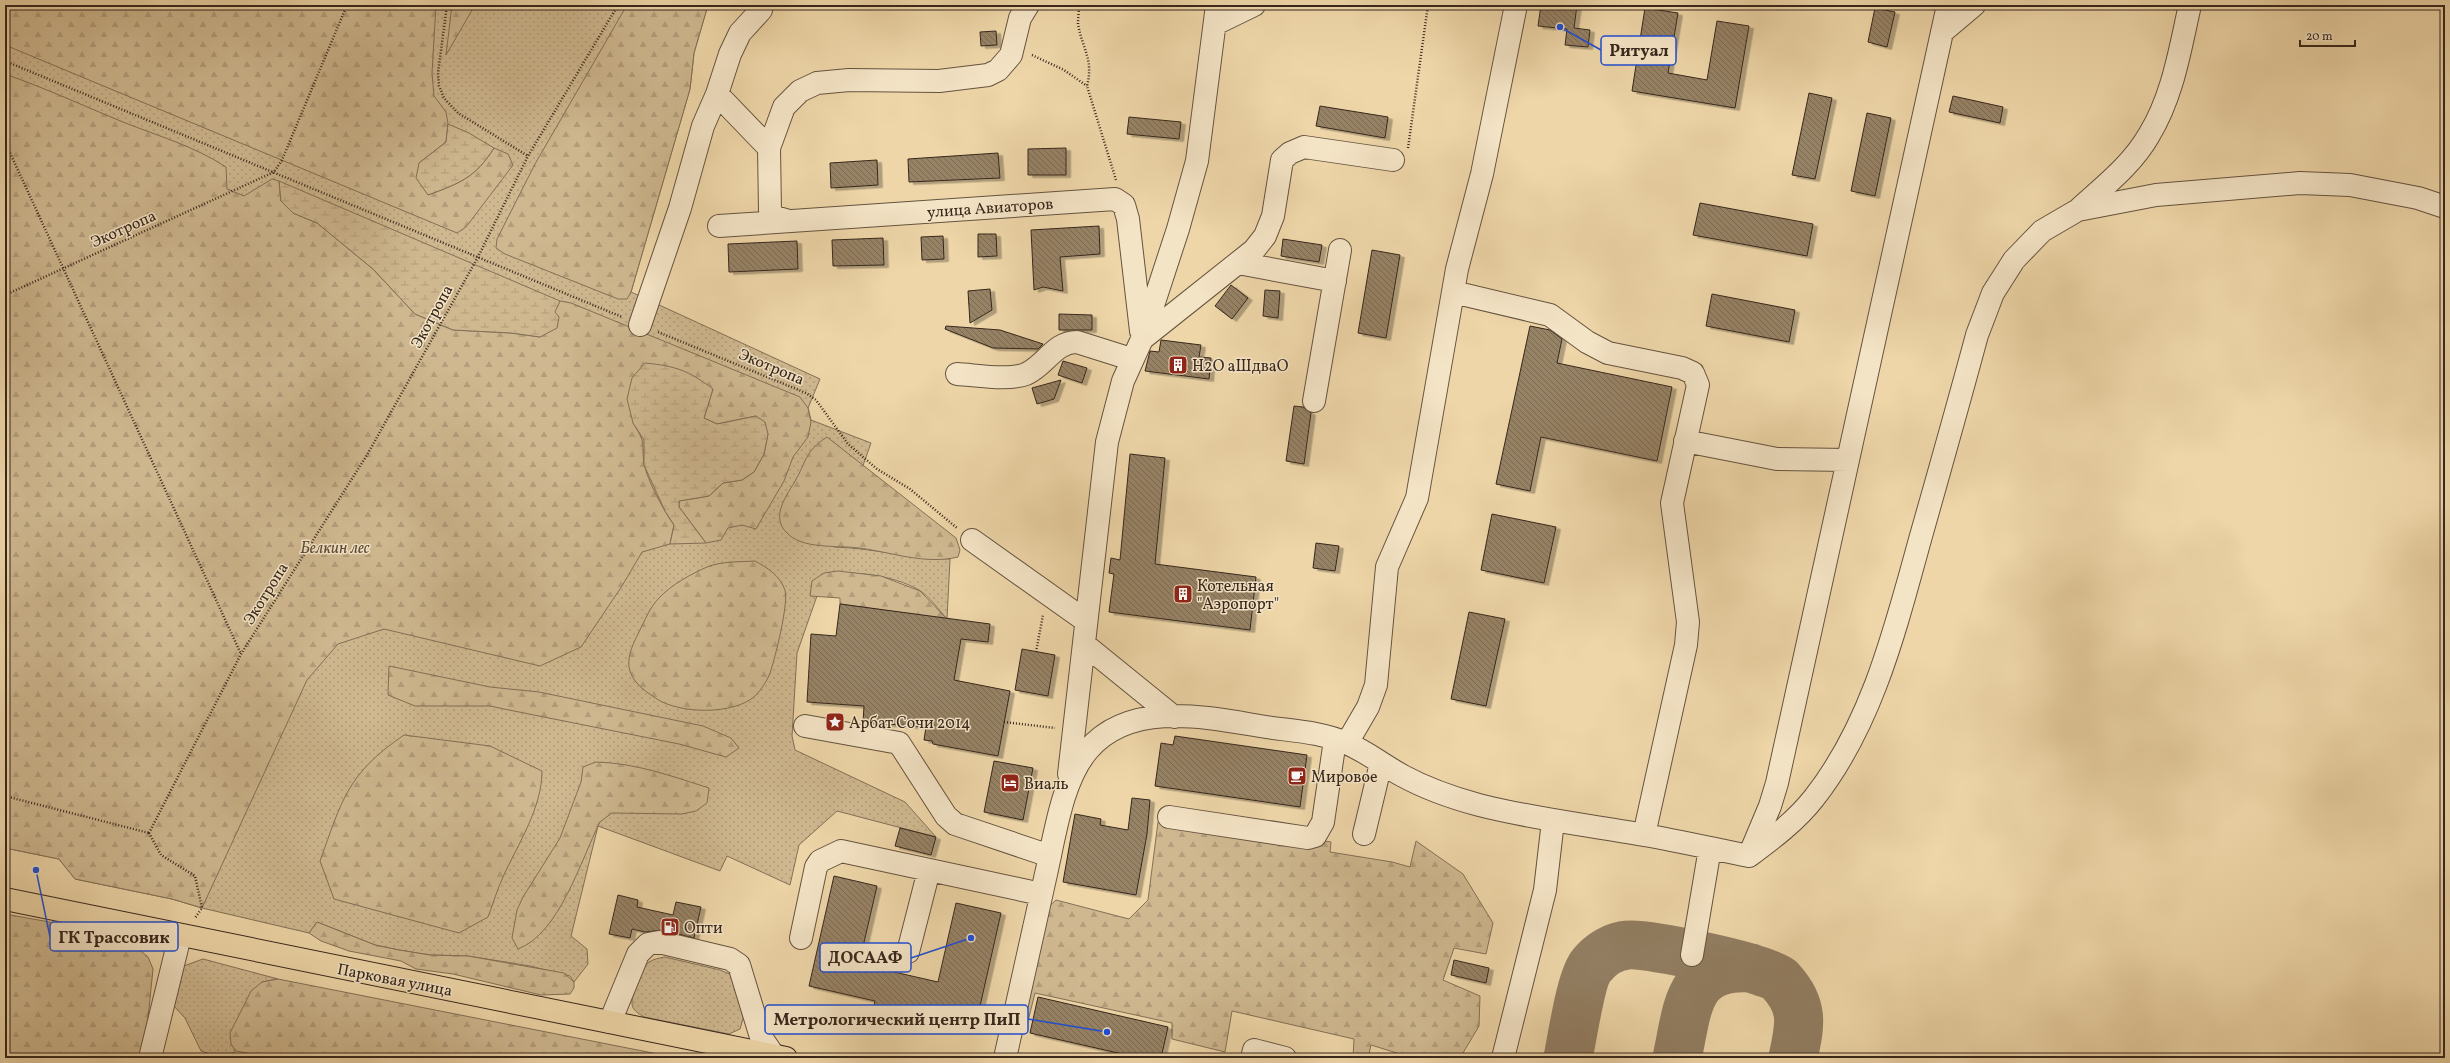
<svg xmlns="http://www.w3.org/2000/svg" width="2450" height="1063" font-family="Vollkorn,serif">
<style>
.grass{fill:url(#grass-dots);stroke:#837056}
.forest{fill:url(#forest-firs);stroke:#837056}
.wetland{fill:url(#wetland-marsh);stroke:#837056}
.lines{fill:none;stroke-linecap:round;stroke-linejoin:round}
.taxiway{stroke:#927e62;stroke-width:49}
.building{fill:url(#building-back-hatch);stroke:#37271c;filter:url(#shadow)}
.minor-casing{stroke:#65533f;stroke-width:24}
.major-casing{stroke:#37271c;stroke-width:24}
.path{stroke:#37271c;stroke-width:2.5;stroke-dasharray:1 2;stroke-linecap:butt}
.minor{stroke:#f4e4c6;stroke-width:22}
.major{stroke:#eed6a8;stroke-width:22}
.labels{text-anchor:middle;stroke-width:3;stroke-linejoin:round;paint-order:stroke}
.street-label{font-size:16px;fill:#37271c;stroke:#f4e4c6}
.poi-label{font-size:16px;fill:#37271c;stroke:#f4e4c6;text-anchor:start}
.park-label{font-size:16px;font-style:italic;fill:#5d4b39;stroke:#f4e4c6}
.leader{fill:none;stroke:#1d4ed8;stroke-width:1.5}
.callout-dot{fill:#1d4ed8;stroke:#f4e4c6;stroke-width:1.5}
.callout{fill:#f4e4c6;stroke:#1d4ed8;stroke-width:1.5}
.callout-label{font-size:17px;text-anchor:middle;font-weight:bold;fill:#37271c}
</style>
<defs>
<pattern id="grass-dots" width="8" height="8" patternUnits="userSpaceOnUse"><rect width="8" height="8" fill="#cfb890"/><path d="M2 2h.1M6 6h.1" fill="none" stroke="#b29e7c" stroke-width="1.8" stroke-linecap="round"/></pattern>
<pattern id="forest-firs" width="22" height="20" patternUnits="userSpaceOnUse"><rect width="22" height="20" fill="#cfb890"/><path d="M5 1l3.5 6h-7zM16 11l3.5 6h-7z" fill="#b29e7c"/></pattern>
<pattern id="wetland-marsh" width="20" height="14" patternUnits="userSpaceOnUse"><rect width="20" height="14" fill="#cfb890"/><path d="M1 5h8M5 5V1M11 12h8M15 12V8" fill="none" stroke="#b29e7c"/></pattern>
<pattern id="building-back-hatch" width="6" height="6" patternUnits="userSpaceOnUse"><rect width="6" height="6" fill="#968265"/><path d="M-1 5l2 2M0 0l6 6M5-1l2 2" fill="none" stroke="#7b6a52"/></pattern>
<filter id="shadow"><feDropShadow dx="4.5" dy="2.5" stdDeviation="0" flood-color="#0004"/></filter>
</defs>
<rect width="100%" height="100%" fill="#eed6a8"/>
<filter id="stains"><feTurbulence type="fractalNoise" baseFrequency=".005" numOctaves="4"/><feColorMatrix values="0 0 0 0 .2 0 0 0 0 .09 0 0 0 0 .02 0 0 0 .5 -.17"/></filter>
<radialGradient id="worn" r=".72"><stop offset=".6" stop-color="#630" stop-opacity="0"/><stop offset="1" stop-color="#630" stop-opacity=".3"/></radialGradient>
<path class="grass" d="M5,5H708L694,53L690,89L631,292L820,379L808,408L811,420L871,443L834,547C874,548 910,559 950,559L947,619C939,610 929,596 919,590C890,574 857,572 825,573L797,653L792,736L795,750L905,802L936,837L837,811L799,845L790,885L727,856L720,871L598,826L571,936L587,949L588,964L574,982L570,976L530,966L468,956L430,955L399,950L375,945L317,922L309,933L202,908L172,899L75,879L59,859L5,848Z
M665,957L720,970L732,975L744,1015L740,1029L729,1034L644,1017C638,1013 632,1010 632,1003C631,995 643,966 649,962C654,959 659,958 665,957Z
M203,959L278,979L262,982L231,1044L236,1051L223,1058L201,1051L185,1018L172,1004L178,968Z"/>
<path class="forest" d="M5,5H436L432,73L434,96L446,112L448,124L446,142L419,163L428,195C460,183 475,178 494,148L508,154L513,165L466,227L457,233L5,45Z
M452,5H475L446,55Z
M627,5H708L694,53L690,89L631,292L627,299H618L505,254L496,248L497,239L535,164Z
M5,74C45,88 84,106 123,122C158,136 194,146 226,167L227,189L244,196L272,179L279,181L281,201L293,213L317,223L373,269L415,314L453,330L511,333L540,337L560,301L571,303L800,397L808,408L811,422L808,437L793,457L784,481L756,529L742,525L728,528L721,540L706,543L679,507V501L709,496L723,483L742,480L754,472L764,454L768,434L756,416L717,424L704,418L713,389L633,423C647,445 641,441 644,463C646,478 665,513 674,525L670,544L642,552L622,586L581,647L540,666L384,629L338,644L307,680L202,908L172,899L75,879L59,859L5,848Z
M827,437L956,538L960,550L958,557C925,565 891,552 859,548C837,545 802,550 786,532C771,517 786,496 794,483C807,461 804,452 827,437Z
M755,561C768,568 780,576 785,590C789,602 775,659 770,673C767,681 761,690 755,696C734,715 680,714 657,699C625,679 622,664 639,632C645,620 650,607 659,598C671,585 691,574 707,567C722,561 740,562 755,561Z
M838,571L881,576L920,591L947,619L840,604V598L810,596L812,581L824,573Z
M389,666L490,687L539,692L703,726L731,738L739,748L726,757L679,744L504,709L490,706H415L388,695Z
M404,735L490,746L542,771C542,808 518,844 503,877C497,890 493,904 488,917L459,933L334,899L320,861C342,800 347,774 404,735Z
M596,762C636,763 671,776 709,788L707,803L696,811L682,814L612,813L600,822C581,859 560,933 518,949L512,938L517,910L523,897L560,838L581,782L583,767Z
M1169,817L1331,842L1330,852L1392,862L1410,867L1416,841L1463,874L1493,923L1486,954L1454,948L1443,980L1480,996L1479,1026L1460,1058H1413L1371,1045L1368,1058H1353L1354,1039L1232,1011L1225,1052L1172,1039V1023L1035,993L1026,1029L1018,1030L1044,911L1056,900L1129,919L1148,900L1158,822Z
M5,914L83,928L130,942L148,957L153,969L144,1058H5Z
M317,922L375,945L399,950L430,955L468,956L564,973L574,982V988L570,994L541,995L453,974L416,969L401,961L349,951L321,941L309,933Z
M278,979L678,1058H275L236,1051L231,1044L230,1033L251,991L262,982Z"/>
<path class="wetland" d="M448,124L469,133L494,148C475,178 460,183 428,195L416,178L419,163L446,142Z
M279,181L560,301L555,312L559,317L557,328L540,337L511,333L453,330L415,314L373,269L317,223L293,213L281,201Z
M645,363C675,366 688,370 713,389L704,418L717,424L756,416L765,422L768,434L764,454L754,472L742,480L723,483L709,496L679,501V507L706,543L670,544L674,525L665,511L644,465V440L633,423L627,399L632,378Z"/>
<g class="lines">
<path class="taxiway" d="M1568,1058C1572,1039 1581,977 1592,965C1601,954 1614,946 1628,945C1647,943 1769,968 1780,980C1805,1007 1800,1025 1793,1058
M1677,1058C1688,1009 1686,964 1751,968"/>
</g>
<path class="building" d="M1541,5H1577L1574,28L1590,30L1588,47L1565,45L1567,29L1538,26Z
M1645,8L1678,13L1668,73L1707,80L1717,21L1749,26L1735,108L1632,91Z
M1875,8L1895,12L1887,47L1868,42Z
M996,31L997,45L981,46L980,32Z
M1809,93L1832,98L1815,179L1792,175Z
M1953,96L2003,107L2000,123L1949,112Z
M1320,106L1388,117L1385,138L1316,126Z
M1867,113L1891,118L1875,196L1851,191Z
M1129,117L1181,122L1179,139L1127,134Z
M1066,148V175H1028V149Z
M998,153L1000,178L909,182L908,159Z
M877,160L878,185L831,188L830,163Z
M1700,203L1813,224L1807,256L1693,235Z
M1099,226L1100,254L1060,257L1063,291L1043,287L1034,290L1031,230Z
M978,234H996L997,256L978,257Z
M943,236L944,259L922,260L921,237Z
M883,238L884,265L833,266L832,240Z
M1283,239L1322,245L1319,262L1281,256Z
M797,241L798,269L729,272L728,244Z
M1372,250L1400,255L1386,338L1358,333Z
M1231,285L1248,298L1232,319L1215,306Z
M990,289L992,310L970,323L968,291Z
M1265,290L1280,291L1278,318L1263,316Z
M1712,294L1795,310L1789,342L1706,326Z
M1059,314L1092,315V330H1059Z
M946,326L1000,330L1043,344L1038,349L993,348L945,329Z
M1530,326L1550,330L1562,339L1557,363L1672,387L1657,461L1541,437L1530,491L1496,484Z
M1161,340L1201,345L1199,357L1211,358L1209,379L1145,371L1150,351L1159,352Z
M1063,361L1087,368L1082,383L1058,375Z
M1061,380L1054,399L1037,404L1032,388Z
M1294,406L1303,407L1311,413L1304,464L1286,461Z
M1130,454L1165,458L1155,564L1256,577L1250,630L1109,612L1114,574L1109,573L1111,558L1120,560Z
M1492,514L1556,527L1544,583L1481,570Z
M1316,543L1339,546L1335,571L1313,568Z
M840,604L990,624L988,642L961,639L954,680L1010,691L998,756L933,744L932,741L924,740L926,727L863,722L864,706L807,702L811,634L836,636Z
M1469,612L1505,619L1486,706L1451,699Z
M1022,649L1055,655L1048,696L1015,690Z
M1175,736L1307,755L1300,807L1155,786L1161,743L1173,745Z
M994,761L1033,768L1023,820L984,812Z
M1132,798L1150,800L1147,834L1136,895L1063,882L1075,814L1101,819L1100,825L1128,830Z
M900,828L936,837L931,855L895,846Z
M834,876L877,886L859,964L938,982L956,903L1001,913L976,1024L911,1009L909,1018L873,1010L875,1001L809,986Z
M618,895L638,900L637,907L673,915L676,902L701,907L694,938L662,930L645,932L632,929L630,938L609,934Z
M1454,960L1489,968L1486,983L1451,975Z
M1038,997L1168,1027L1161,1058H1140L1030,1033Z"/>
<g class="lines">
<g class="minor-casing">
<path id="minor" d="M1215,24L1254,5
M1942,32L1974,5
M717,94L769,148
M2078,210C2103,187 2132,165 2149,135C2173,96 2180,49 2190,5
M786,220L775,217L770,211L769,148L784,107L800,91L817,83L849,80L939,81L988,75L998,70L1011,55L1020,18L1028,5
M719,226L1115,199L1124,205L1128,219L1141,331
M1238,263L1335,281
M1453,292L1550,315L1587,342L1608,353L1682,368L1693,373L1698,385L1672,503L1688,622L1686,645L1644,835
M640,325L680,208L703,126L717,94L730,54L740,33L761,10L762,5
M1142,339L1254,250L1265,236L1273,216L1282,160L1290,153L1304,147L1393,160
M957,374C976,375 1009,381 1026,374C1046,365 1054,342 1077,342L1131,359
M1314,401L1340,250
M1685,441L1777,459L1848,460
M972,540L1086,621
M1084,644L1174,717
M805,726L899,743L946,816L955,824L1050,856
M1347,743L1368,707L1376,685L1387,567L1417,498L1457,269L1482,174L1516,5
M1069,774L1107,442L1123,381L1142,339L1178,229L1197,161L1217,5
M1169,817L1308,838L1315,836L1323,822L1335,740
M1364,834L1381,763
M1749,856C1772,839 1796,821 1814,798C1873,723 1896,626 1921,536C1940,469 1959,402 1977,335L1993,293L2014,260L2042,231L2078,210L2156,195L2300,183L2350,185L2418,198L2445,207
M801,938L816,867L820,861L841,851L1041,894
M908,952L929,870
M1692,955L1710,848
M610,1022L638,954L648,944L659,942L730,959L739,965L761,1037L774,1056
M150,1058L180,936
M1005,1058C1019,997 1032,935 1046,874C1055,835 1062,780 1088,750C1131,699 1210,718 1266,727C1293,731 1321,732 1346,743C1366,751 1384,766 1403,776C1427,789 1453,798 1479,805C1533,819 1589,825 1644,835C1679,841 1714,849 1749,856L1770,806L1777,783L1948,5
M1252,1058L1254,1050L1285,1058
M1503,1058L1545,890L1553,821"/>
</g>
<g class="major-casing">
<path id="major" d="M5,899L786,1058"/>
</g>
<path class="path" d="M447,5L438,73L439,86L444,98L458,113L528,156
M1079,5C1079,11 1078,18 1078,24C1082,48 1094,60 1087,86L1116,180
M1032,55L1064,70L1087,86
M5,61L622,317
M5,142L241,654
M1408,148L1428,5
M5,295L274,172L282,160L347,5
M658,332L806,393L816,400L848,444L877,469L910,489L957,528
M1036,652L1043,615
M1004,722L1055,728
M5,796L149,833
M149,833L241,654L367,455L478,257L528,156L618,5
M149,833L161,855L195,876L202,908L195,918"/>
<use href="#minor" class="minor"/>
<use href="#major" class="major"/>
</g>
<defs>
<g id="building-square" transform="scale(1)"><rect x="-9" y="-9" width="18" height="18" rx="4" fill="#8f2418" stroke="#f4e4c6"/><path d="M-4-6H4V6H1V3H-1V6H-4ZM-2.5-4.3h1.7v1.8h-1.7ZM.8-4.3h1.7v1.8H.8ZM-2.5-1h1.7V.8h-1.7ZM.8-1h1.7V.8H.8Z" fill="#fff"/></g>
<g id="sight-square" transform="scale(1)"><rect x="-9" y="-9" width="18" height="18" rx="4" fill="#8f2418" stroke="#f4e4c6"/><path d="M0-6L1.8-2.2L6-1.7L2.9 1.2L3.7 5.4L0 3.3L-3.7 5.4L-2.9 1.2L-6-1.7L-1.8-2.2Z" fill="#fff"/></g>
<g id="cafe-square" transform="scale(1)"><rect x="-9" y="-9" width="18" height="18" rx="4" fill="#8f2418" stroke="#f4e4c6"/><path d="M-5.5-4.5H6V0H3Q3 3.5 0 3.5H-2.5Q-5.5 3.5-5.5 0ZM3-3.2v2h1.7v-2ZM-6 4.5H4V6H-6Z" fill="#fff"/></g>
<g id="hotel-square" transform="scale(1)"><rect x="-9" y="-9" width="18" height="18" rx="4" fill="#8f2418" stroke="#f4e4c6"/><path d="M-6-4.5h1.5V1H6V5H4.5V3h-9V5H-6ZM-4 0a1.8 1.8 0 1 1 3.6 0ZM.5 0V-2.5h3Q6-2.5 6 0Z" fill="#fff"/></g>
<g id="fuel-square" transform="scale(1)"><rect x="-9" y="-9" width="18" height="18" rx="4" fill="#8f2418" stroke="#f4e4c6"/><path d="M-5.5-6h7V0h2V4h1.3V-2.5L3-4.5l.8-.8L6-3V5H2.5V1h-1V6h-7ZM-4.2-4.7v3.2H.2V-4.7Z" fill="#fff"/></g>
</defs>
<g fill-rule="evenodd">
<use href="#building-square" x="1178" y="365"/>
<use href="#building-square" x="1183" y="594"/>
<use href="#sight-square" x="835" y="722"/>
<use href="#cafe-square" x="1297" y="776"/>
<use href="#hotel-square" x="1010" y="783"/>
<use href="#fuel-square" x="670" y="927"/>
</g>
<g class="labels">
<g class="street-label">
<text transform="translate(990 207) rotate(-4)" y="6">улица Авиаторов</text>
<text transform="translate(123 228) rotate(-24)" y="6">Экотропа</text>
<text transform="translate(431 316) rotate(-61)" y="6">Экотропа</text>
<text transform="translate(772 366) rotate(23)" y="6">Экотропа</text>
<text transform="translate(265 593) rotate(-58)" y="6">Экотропа</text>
<text transform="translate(395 979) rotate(11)" y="6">Парковая улица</text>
</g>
<g class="poi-label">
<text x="1192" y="371">H2O аШдваО</text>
<text x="1197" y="591">Котельная<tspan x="1197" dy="18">"Аэропорт"</tspan></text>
<text x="849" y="728">Арбат Сочи 2014</text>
<text x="1311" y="782">Мировое</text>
<text x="1024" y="789">Виаль</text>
<text x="684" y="933">Опти</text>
</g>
<g class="park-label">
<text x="335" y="553">Белкин лес</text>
</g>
</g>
<path class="leader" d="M1560 27L1601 50M36 870L50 937M971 938L911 958M1107 1032L1028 1019"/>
<g class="callout-dot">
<circle cx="1560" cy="27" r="4"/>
<circle cx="36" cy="870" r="4"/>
<circle cx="971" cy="938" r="4"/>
<circle cx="1107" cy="1032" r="4"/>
</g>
<g class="callout">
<rect x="1601" y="36" width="75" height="29" rx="4"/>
<rect x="50" y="922" width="128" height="29" rx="4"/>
<rect x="820" y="943" width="91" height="29" rx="4"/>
<rect x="765" y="1005" width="263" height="29" rx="4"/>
</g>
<g class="callout-label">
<text x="1639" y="56">Ритуал</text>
<text x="114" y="943">ГК Трассовик</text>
<text x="865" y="963">ДОСААФ</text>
<text x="897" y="1025">Метрологический центр ПиП</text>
</g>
<rect width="2450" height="1063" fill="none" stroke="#eed6a8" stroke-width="20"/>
<rect x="6" y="6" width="2438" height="1051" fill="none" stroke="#37271c" stroke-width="2"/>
<rect x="10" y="10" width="2430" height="1043" fill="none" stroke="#37271c"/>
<path d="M2300 40v6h55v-6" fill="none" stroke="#37271c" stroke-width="2"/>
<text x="2306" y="40" font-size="12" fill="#37271c" stroke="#f4e4c6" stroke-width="3" paint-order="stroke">20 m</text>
<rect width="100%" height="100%" filter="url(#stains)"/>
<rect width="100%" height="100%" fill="url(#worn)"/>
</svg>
